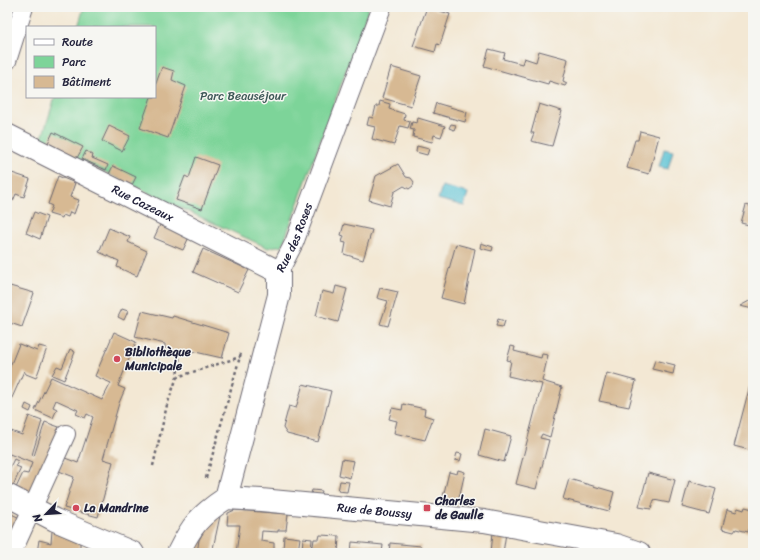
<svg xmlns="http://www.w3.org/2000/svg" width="760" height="560" font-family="Sriracha,sans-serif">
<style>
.green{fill:#7dd499;stroke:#507b6a}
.water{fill:#57c1d3;stroke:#3c7287}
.building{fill:#d7b993}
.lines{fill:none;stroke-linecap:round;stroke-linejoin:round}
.minor-casing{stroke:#6b6771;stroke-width:20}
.tertiary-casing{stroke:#6b6771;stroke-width:24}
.path{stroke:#6b6771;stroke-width:2.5;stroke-dasharray:3 3;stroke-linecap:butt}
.minor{stroke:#fff;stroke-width:18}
.tertiary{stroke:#fff;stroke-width:22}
.poi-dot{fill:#d1495b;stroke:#f6f6f2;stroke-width:1.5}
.labels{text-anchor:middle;stroke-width:3;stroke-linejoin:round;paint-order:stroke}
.park-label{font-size:12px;fill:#3d5757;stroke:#f6f6f2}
.street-label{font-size:12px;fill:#22223b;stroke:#f6f6f2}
.poi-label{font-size:12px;font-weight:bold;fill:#22223b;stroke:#f6f6f2;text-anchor:start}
</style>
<rect width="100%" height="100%" fill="#f6f6f2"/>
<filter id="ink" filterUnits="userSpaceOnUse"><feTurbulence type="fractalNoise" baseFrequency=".025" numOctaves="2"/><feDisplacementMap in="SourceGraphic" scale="8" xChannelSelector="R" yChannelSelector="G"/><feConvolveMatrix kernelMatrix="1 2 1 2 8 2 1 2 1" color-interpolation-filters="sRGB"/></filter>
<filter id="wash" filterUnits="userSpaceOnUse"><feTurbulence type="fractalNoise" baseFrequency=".012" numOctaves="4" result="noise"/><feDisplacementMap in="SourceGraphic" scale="16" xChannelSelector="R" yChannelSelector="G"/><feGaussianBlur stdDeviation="0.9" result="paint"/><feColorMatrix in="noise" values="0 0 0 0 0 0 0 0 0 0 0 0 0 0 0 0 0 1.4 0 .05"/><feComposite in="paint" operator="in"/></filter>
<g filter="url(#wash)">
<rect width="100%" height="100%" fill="#f3e8d4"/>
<path class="green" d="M84,7H369L282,247L277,246L268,248L161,199L41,141L55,97H155V27H78Z"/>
<path class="water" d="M664,149L673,151L668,169L659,167Z
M442,186L468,193L464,206L438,199Z"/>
<g id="blocks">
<path class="building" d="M427,7L450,14L440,45L437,44L435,52L413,46Z
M489,49L505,53L503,59L522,64L524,58L536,62L539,51L568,59L563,81L567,83L565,86L549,81L548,84L484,66Z
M162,67L174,71L172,80L186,86L168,138L140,128L151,97H155V86Z
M391,67L421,76L411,106L382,98Z
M380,101L390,104L389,109L405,114L404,120L410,122L408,128L400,126L394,145L372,139L375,127L367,125L369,117L373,118L376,106H379Z
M436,103L467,112L465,122L433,113Z
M539,104L562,111L552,146L531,141L534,133H531Z
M418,118L445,126L441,137L434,135L432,142L413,137L414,130L410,129L412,122L417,123Z
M451,124L456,125L454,130L449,128Z
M109,126L130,136L122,151L102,141Z
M640,131L659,136L649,174L627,168L635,140H638Z
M53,132L83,147L77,158L48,143Z
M417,146L429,149L427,155L416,152Z
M86,151L93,155L92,158L108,165L106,170L82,159Z
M196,157L218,165L202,209L176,200L185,176L189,178Z
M398,164L406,177L411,178L414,182L413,186L409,189L404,186L394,192L390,206L369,200L376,176Z
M113,166L136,177L132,185L109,174Z
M9,172L30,179L24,197L16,194L13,201L7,199L10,191H7Z
M58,176L75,183L70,197L79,200L74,214L70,212L68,217L63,215L62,218L49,214L52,206L48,204Z
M746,205L753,207V226L741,223Z
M34,212L47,217L40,239L26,233Z
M344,224L372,230L363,260L344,254L346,243L342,242L344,236L341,235Z
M160,225L189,237L183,250L154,238Z
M109,228L130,237L128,242L147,251L137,276L117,267L119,261L99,252Z
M481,243L493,247L492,251L480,248Z
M456,244L475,249L464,304L441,298Z
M203,249L249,270L238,292L193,272Z
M10,286L34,293L22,327L7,322V295Z
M336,286L347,289L338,322L316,316L322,291L334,294Z
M380,288L398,292L388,326L380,324L388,301L377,298Z
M753,299V309L740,306Z
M122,309L128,311L124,320L118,317Z
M142,311L172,318L173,316L229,333L222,358L191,351L190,355L165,348V344L135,337Z
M498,319L505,321L503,327L496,326Z
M114,332L136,342L118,386L125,389L119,403L103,459L113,462L98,517L64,508L74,477L59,471L65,458L78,463L93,417L87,414L85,418L76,414L78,410L56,400L53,407L57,409L53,418L35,410L51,377L102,400L111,383L95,376Z
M19,344L37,351L39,346L47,348L36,378L26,374L24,371L7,409V374Z
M511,346L515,347L514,351L541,358L542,354L548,355L542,381L562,387L550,437L542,434L540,438L549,440L536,489L516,484L542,384L508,376L511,361L507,360Z
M70,349L75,352L64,380L52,375L57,366L62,368Z
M655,360L675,365L673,374L652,369Z
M607,373L636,381L629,407L599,401Z
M303,384L331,391L318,442L287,434L283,428L289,406L296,408Z
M750,385L753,386V434L749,450L734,446Z
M26,404L32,407L30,412L24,409Z
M403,404L425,409L424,415L433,418L425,440L394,433L397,421L389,419L392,408L402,410Z
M29,416L42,421L32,455L34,456L45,422L59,427L49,465L34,498L15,490L23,473L28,474L32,463L7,453V424L9,425L8,430L22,435Z
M485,429L511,436L504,462L479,455Z
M457,453L462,454L460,461L455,460Z
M14,459L18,461L16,466L21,468L12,488L7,486V473Z
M342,459L354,461L350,478L339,475Z
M458,470L465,472L457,507L441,505L449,472L457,474Z
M648,473L675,480L669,503L654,500L651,509L639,507Z
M569,479L614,492L609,511L563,499Z
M340,481L349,482L347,492L338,491Z
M689,481L716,489L709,514L682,507Z
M312,490L322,491L321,495L311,494Z
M745,507L753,509V530L749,529L748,532L736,529L734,532L722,529L727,509L736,512L738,508L744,510Z
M235,510L288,514L286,530H278V532L262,531L261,541L274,543V553H236L240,525H227L228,513Z
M7,512L20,518L14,531L7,528Z
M220,516L212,553H197L199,540L204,531L215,519Z
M52,531L80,543V553H37L39,540L51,543Z
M493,532L506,533L503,553H491Z
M320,535L339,536L338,553H312L314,539H319Z
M284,536L300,538L298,552L283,550Z
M303,538L312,539L311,551L302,550Z
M352,542L383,545L382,553H351Z
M390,543L421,546L420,553H389Z"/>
</g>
</g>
<g filter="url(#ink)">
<use href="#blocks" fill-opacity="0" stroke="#6b6771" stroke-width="1"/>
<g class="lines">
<g class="minor-casing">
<g id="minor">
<path d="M7,61L24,7"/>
<path id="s1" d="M279,272L294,243L382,7"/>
<path d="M7,545L16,544L66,434"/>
</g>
</g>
<g class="tertiary-casing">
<g id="tertiary">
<path id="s2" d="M7,135L279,272V295L226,498"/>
<path d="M7,495L55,520L133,553"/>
<path id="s3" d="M226,498L261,500L484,521L616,545L639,553"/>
<path d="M178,553C192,525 199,516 226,498"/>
</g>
</g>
<path class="path" d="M180,352L177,377L240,357
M153,466L167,405L177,377
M206,478L241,353"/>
<use href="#minor" class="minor"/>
<use href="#tertiary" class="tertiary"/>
</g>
</g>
<g class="poi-dot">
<circle cx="117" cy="359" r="4"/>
<circle cx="76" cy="508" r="4"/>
<rect x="423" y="504" width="8" height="8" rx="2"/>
</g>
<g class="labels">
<g class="park-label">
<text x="243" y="100">Parc Beauséjour</text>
</g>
<g class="street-label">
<text dy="4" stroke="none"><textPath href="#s2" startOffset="152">Rue Cazeaux</textPath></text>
<text dy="4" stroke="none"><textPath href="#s1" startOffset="38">Rue des Roses</textPath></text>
<text dy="4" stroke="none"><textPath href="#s3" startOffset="149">Rue de Boussy</textPath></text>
</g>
<g class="poi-label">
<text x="125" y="356">Bibliothèque<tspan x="125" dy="14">Municipale</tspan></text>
<text x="435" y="505">Charles<tspan x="435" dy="14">de Gaulle</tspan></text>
<text x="84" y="512">La Mandrine</text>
</g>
</g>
<rect width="760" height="560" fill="none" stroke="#f6f6f2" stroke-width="24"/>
<rect x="26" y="26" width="130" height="72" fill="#f6f6f2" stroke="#a1a1a9"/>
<rect x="34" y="39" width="20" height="6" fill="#ffffff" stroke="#a1a1a9"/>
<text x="62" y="46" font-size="12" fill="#22223b">Route</text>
<rect x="34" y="56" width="20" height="12" fill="#7dd499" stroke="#a1a1a9"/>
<text x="62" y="66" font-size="12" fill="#22223b">Parc</text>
<rect x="34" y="76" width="20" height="12" fill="#d7b993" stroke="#a1a1a9"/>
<text x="62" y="86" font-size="12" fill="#22223b">Bâtiment</text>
<g transform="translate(46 514) rotate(245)" stroke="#f6f6f2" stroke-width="3" paint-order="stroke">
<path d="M0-3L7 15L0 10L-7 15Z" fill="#22223b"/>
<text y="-6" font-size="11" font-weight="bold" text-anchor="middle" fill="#22223b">N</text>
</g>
</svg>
